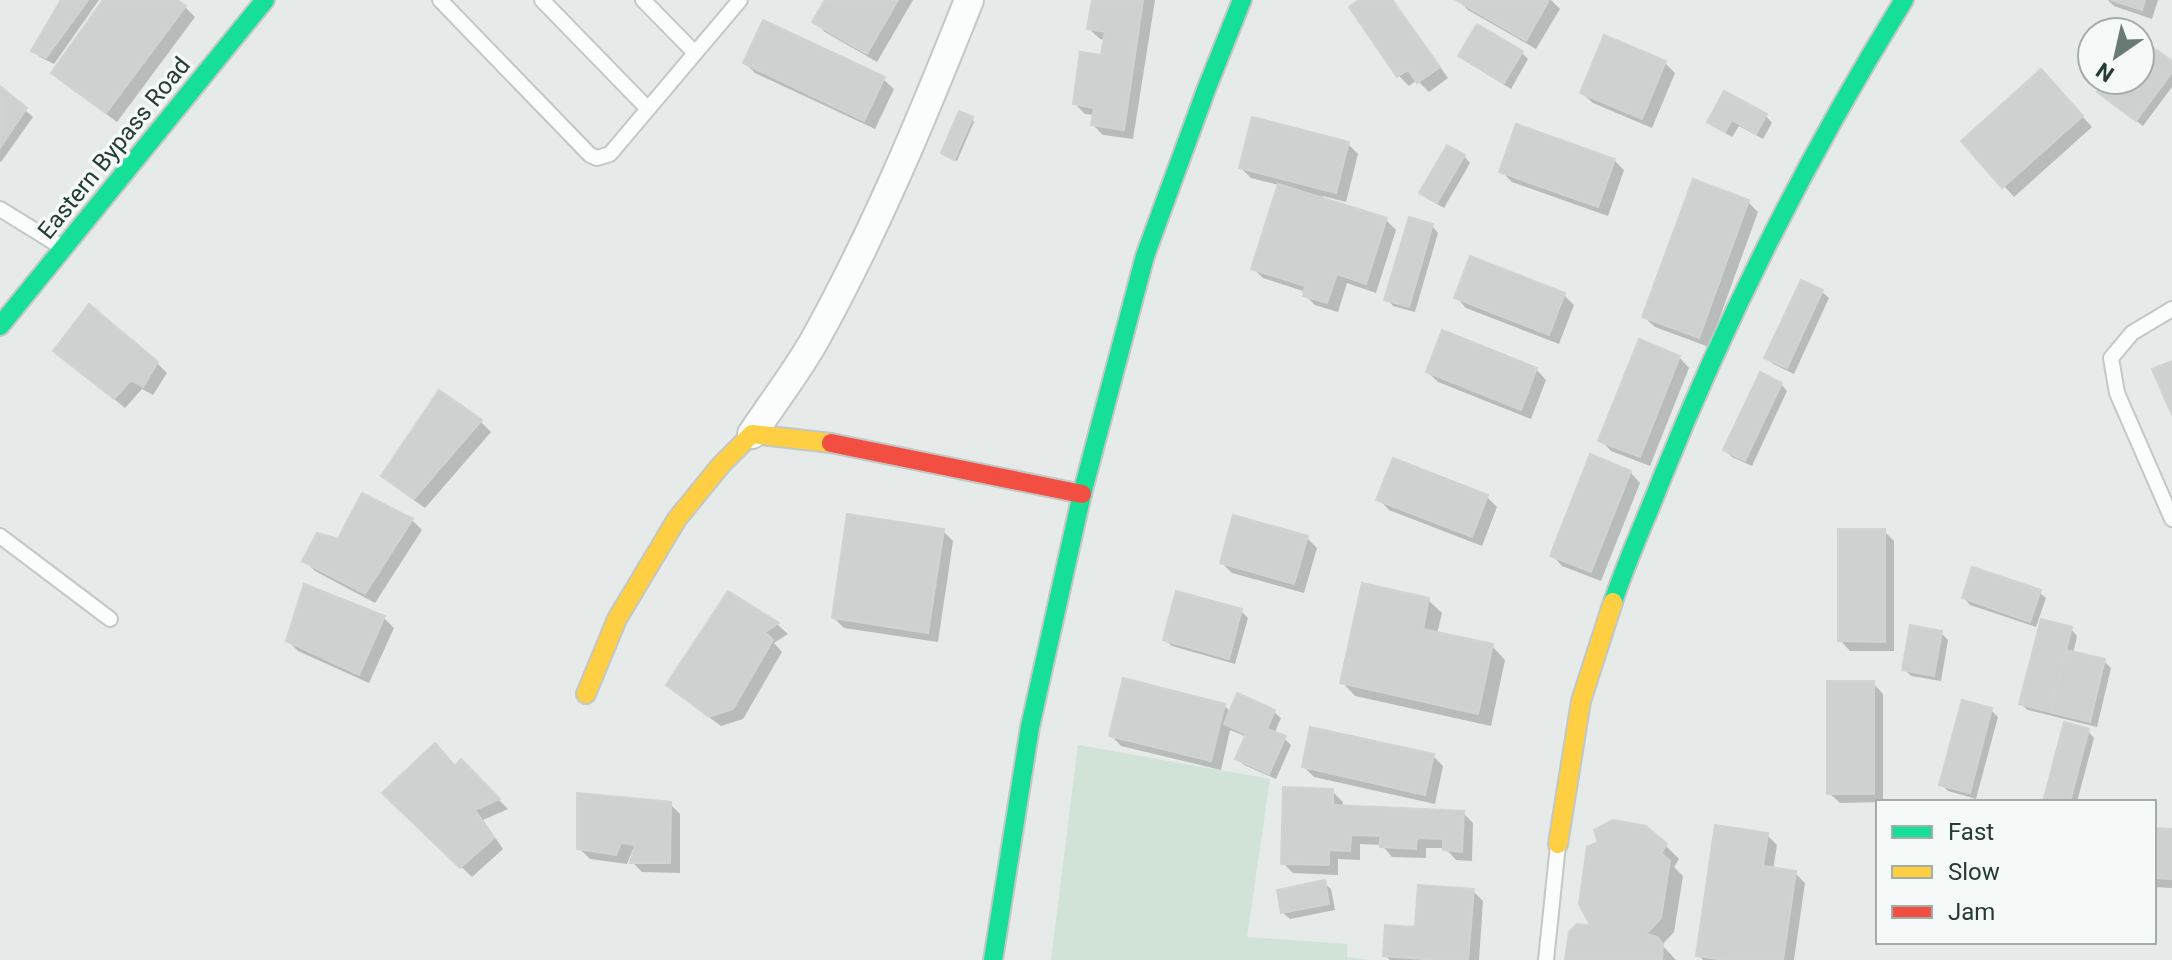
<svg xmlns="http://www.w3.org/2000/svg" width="2172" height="960" font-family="Roboto,sans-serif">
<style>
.green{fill:#d1e2d6}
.shadow{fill:#0003}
.building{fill:#cdd2d0;stroke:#cfd3d1;stroke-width:2}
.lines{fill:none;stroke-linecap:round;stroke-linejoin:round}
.lane-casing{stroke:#c3c7c5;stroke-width:18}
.street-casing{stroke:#c3c7c5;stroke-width:32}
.fast-casing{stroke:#c2c8c5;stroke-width:22}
.slow-casing{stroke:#c2c8c5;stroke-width:22}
.jam-casing{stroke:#c2c8c5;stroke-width:22}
.lane{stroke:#fbfcfc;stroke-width:14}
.street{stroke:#fbfcfc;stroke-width:28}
.fast{stroke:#16e098;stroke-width:18}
.slow{stroke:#ffcf43;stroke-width:18}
.jam{stroke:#f24e42;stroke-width:18}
.labels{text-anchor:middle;stroke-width:7;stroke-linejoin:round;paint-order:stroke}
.street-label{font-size:24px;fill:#253c36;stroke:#f5f9f7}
</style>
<rect width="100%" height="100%" fill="#e6eae8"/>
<path class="green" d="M1078,745L1270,779L1247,937L1347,944V957L1371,960H1051Z"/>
<path class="shadow" d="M63,0H99L54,64L40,57L33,50Z
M105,0H173L185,7L195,17L117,122L64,83L54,73Z
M828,0H913L877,62L825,32L815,22Z
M1094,0H1155L1133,139L1103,135L1093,125L1094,115L1085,114L1075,104L1103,57L1106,40L1100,39L1089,29Z
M1363,0H1393L1448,78L1429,92L1417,80L1409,86L1399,76Z
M1458,0H1551L1560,9L1536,49L1468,10Z
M2108,0H2158L2152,19L2114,6Z
M1522,53L1528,59L1511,89L1467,62L1460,56Z
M745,63L883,79L894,89L875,129L755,73Z
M1665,63L1675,73L1652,128L1593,103L1582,93Z
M2172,63V87L2143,126L2106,98L2108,80H2140V66Z
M2051,82L2092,127L2014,197L1964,142Z
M0,89L33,117L1,162L0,161Z
M1766,116L1772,123L1763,139L1739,126L1732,137L1716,128L1709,122Z
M972,119L974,122L957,161L946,156L943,153Z
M1348,144L1358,154L1346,202L1323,196L1322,200L1386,220L1396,230L1376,293L1347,283L1338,312L1315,305L1305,295L1306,292L1263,278L1253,268L1279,185L1251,178L1241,168Z
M1464,156L1470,163L1444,208L1428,199L1422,193Z
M1614,160L1624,170L1608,216L1512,182L1502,172Z
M1748,202L1758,212L1709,347L1655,327L1644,317Z
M1432,226L1438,233L1415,312L1393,306L1387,299Z
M1802,282L1822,292L1829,298L1794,374L1773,364L1767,357Z
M1564,295L1574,305L1559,344L1466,308L1456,297Z
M56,351L157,363L167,373L153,395L142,389L125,408Z
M1679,357L1689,368L1650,466L1611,451L1601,440Z
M1536,369L1546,380L1531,419L1438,382L1428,372Z
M1781,384L1787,391L1752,466L1732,457L1725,450Z
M440,393L481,422L491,432L425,508L394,486L383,476Z
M1630,472L1640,483L1601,581L1562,566L1552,555Z
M1487,497L1497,507L1482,546L1389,510L1379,499Z
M412,520L422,530L375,603L315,571L305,561L339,542Z
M943,531L953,541L938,642L844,628L834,618Z
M1884,531L1894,541V651H1850L1840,640Z
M1307,538L1317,548L1304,593L1232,573L1222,563Z
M2039,592L2046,598L2036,627L1970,605L1964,598Z
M728,594L778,625L788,634L774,643L782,652L743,719L721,726L679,695L668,685Z
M1428,600L1442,613L1437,634L1492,646L1505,660L1491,726L1355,696L1342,682Z
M1241,611L1248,618L1235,664L1172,646L1165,640Z
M384,618L394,628L369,683L298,651L288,641Z
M2071,629L2077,636L2073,654L2104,661L2111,668L2097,727L2028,710L2021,704Z
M1941,633L1948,640L1941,681L1911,676L1904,669Z
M1873,683L1883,694V802L1840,803L1829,793Z
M1224,705L1231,713L1274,712L1281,718L1274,734L1284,738L1291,745L1276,779L1244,765L1237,758L1247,737L1230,730L1221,770L1121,746L1111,735Z
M1991,710L1998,717L1976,799L1948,791L1941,784Z
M2088,731L2094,738L2077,802H2045Z
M1433,756L1443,766L1435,804L1314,777L1304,767Z
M461,762L508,809L483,820L503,849L472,877L385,794L456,769Z
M1332,791L1343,802L1342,808L1463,813L1473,823L1472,861L1456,860L1445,848H1426V858L1392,857L1382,845L1360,844V860L1338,859V875L1293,873L1283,863Z
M670,804L680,814V873L642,872L632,862L636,850L633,849L627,864L590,859L579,848Z
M2154,830L2172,832V888L2154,887Z
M1767,835L1777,845L1773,870L1795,873L1805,883L1794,960H1703L1698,955Z
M1665,845L1679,859L1674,867L1683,876L1674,932L1662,945L1676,960H1567Z
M1324,883L1331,889L1335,910L1290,919L1283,913Z
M1473,891L1483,901L1479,960H1390L1385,955Z"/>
<path class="building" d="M61,0H88L46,58L31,51Z
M103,0H177L186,6L106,113L51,73Z
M825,0H898L867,54L812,22Z
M1092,0H1143L1124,130L1091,125L1094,108L1073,104L1080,52L1101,55L1105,32L1087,29Z
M1359,0H1392L1440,67L1417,83L1408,70L1397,77L1349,7Z
M1456,0H1549L1526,41Z
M2111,0H2145L2142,10Z
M763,20L885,77L864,121L743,63Z
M1477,24L1523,51L1504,83L1458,56Z
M1604,35L1666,61L1642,119L1580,93Z
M2152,47L2172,61V72L2136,121L2097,92L2106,80H2140V62Z
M2041,69L2083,116L2002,188L1961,141Z
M0,86L27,108L0,148Z
M1724,91L1767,114L1756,134L1732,120L1725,132L1707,122Z
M959,111L973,117L954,160L941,153Z
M1252,117L1349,142L1336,193L1239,168Z
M1516,124L1615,159L1598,207L1499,172Z
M1447,145L1465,155L1437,203L1419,193Z
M1693,179L1749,200L1699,338L1642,317Z
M1278,184L1387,218L1366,284L1337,274L1327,303L1303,296L1305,286L1251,269Z
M1409,217L1433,224L1409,307L1384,300Z
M1470,256L1565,293L1549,335L1454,298Z
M1801,280L1823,290L1787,368L1764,358Z
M89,304L158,362L143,387L131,380L114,399L53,351Z
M1442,330L1537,368L1521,410L1426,372Z
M1639,339L1680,356L1640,457L1598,441Z
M2172,361V415L2152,369Z
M1760,372L1782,383L1745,461L1723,450Z
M439,390L482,420L414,499L381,476Z
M1590,454L1631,471L1591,572L1550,556Z
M1393,458L1488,495L1472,537L1376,500Z
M362,493L413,519L365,594L302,561L317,533L338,539Z
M847,514L944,529L928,633L832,618Z
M1233,515L1308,536L1294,584L1220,563Z
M1838,529H1885V642L1838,641Z
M1972,567L2041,590L2030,622L1962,598Z
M1362,583L1429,598L1423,629L1493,644L1478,714L1340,683Z
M304,584L385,616L359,675L286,641Z
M728,591L779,623L765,632L773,640L733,709L709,717L666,685Z
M1176,591L1242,609L1229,659L1163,640Z
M2041,619L2072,627L2050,712L2019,704Z
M1910,625L1942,631L1934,676L1902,670Z
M2066,650L2105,659L2090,722L2050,712Z
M1123,678L1225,704L1211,761L1109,736Z
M1827,681H1874V794H1827Z
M1237,693L1275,710L1267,729L1286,736L1269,774L1235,759L1246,734L1224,724Z
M1962,700L1992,708L1970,793L1939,785Z
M2064,722L2089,729L2070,802H2043Z
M1310,727L1434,754L1425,795L1302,767Z
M435,743L455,766L461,759L500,799L475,810L494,838L460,868L382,793Z
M1283,787L1333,789V805L1464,811L1462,852L1443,850V839L1417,838L1416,849L1380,847V836L1351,835L1350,851L1329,850V865L1281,864Z
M577,793L671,802L670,863H630L635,845L621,843L616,855L577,849Z
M1613,820L1646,826L1667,844L1661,853L1670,861L1661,918L1646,934L1657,937L1663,944L1662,960H1565L1569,932L1577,924L1590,925L1579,904L1587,847L1598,842L1594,830Z
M1715,825L1768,833L1763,866L1796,871L1783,960H1724L1696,956Z
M2154,828L2172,829V879L2154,878Z
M1325,880L1329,904L1281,913L1277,890Z
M1418,885L1474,889L1468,960H1436L1383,956L1385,925L1415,927Z"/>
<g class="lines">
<g class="lane-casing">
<path id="lane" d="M440,0L590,155L597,158L610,154L740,0
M542,0L648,109
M643,0L695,53
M0,209L60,246
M2172,309L2132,333L2111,358L2117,393L2172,519
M0,536L110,619
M1546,960L1558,845"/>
</g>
<g class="street-casing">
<path id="street" d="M752,434C772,404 795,374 813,343C874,234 923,116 969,0"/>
</g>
<g class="fast-casing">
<path id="fast" d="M0,326L265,0
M1613,602C1627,560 1646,519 1662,478C1729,312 1810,152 1904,0
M993,960L1030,727L1082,494L1145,256L1206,90L1242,0"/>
</g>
<g class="slow-casing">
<path id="slow" d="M586,694L617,619L677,519L721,465L752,434L831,443
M1558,844L1581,701L1613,602"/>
</g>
<g class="jam-casing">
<path id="jam" d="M831,443L1082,494"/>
</g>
<use href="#lane" class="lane"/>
<use href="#street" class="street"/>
<use href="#fast" class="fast"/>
<use href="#slow" class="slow"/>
<use href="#jam" class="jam"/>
</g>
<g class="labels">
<g class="street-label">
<text transform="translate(114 148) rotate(-51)" y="8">Eastern Bypass Road</text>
</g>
</g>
<rect x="1876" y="800" width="280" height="144" fill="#f5f9f7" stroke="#a2adaa" stroke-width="2"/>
<rect x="1892" y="826" width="40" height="12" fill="#16e098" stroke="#a2adaa" stroke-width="2"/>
<text x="1948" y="840" font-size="24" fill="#253c36">Fast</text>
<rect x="1892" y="866" width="40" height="12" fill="#ffcf43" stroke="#a2adaa" stroke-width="2"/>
<text x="1948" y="880" font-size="24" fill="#253c36">Slow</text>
<rect x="1892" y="906" width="40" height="12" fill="#f24e42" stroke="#a2adaa" stroke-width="2"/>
<text x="1948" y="920" font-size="24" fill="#253c36">Jam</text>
<g transform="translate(2116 56) rotate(214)"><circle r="38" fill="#f5f9f7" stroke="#a2adaa" stroke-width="2"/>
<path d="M0-6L14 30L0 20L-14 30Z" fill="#697974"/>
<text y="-12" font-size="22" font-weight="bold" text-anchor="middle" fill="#253c36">N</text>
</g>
</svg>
